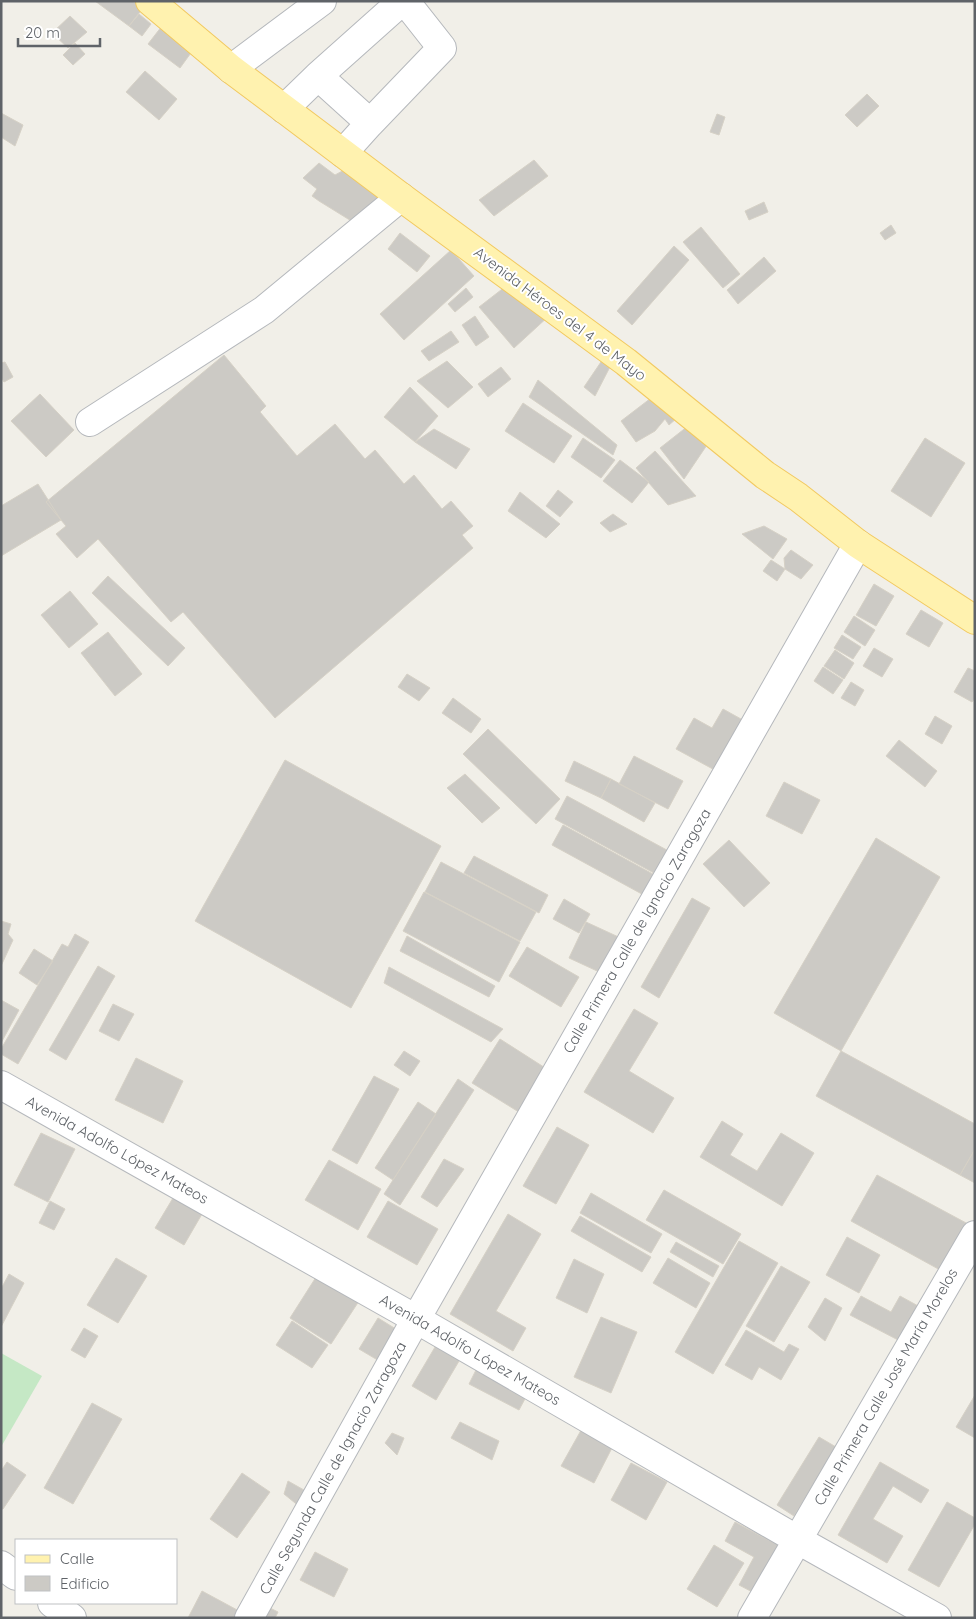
<svg xmlns="http://www.w3.org/2000/svg" width="976" height="1619" font-family="Quicksand,sans-serif">
<style>
.green{fill:#c5e8c5}
.building{fill:#cccac5;stroke:#d6d1c6}
.lines{fill:none;stroke-linecap:round;stroke-linejoin:round}
.minor-casing{stroke:#b5b8bc;stroke-width:30}
.major-casing{stroke:#f2c960;stroke-width:30}
.minor{stroke:#fff;stroke-width:28}
.major{stroke:#fff2af;stroke-width:28}
.labels{text-anchor:middle;stroke-width:4;stroke-linejoin:round;paint-order:stroke}
.street-label{font-size:15px;fill:#5f6368;stroke:#fff}
</style>
<rect width="100%" height="100%" fill="#f1efe8"/>
<path class="green" d="M1,1353L42,1376L1,1447Z"/>
<path class="building" d="M95,1H132L143,8L129,26Z
M139,14L151,24L142,36L129,26Z
M70,16L87,32L68,48L52,33Z
M162,26L193,50L180,68L148,44Z
M75,43L85,54L73,65L63,55Z
M145,71L177,99L159,120L126,92Z
M867,94L879,106L857,127L845,115Z
M1,113L23,125L15,146L1,137Z
M717,114L725,117L719,135L710,132Z
M534,160L548,176L494,216L479,200Z
M319,163L335,175L346,169L382,201L353,222L319,201L312,196L317,189L303,178Z
M764,202L768,212L749,220L745,211Z
M891,225L896,233L885,240L880,233Z
M701,227L740,274L723,288L683,242Z
M400,233L430,256L417,272L388,249Z
M674,246L689,260L632,325L617,311Z
M451,250L474,276L404,340L380,314Z
M764,257L776,271L738,304L727,290Z
M510,283L550,315L514,348L479,307Z
M466,288L473,297L455,312L448,304Z
M475,316L489,337L476,346L462,325Z
M451,331L459,342L429,361L421,351Z
M224,355L266,406L260,412L297,456L335,424L365,459L375,450L404,484L414,475L442,509L451,501L473,526L462,535L473,548L275,718L183,612L171,622L98,539L77,558L56,534L66,526L46,502Z
M605,356L613,361L595,396L584,387Z
M447,361L473,387L448,408L417,381Z
M5,362L13,377L4,382L1,377V363Z
M501,367L511,379L488,397L478,384Z
M538,380L617,445L613,455L529,397Z
M410,387L438,416L415,442L384,417Z
M40,394L74,430L46,457L11,421Z
M655,395L677,418L669,425L665,419L655,431L636,442L621,421Z
M523,403L572,436L554,463L505,431Z
M688,426L709,442L684,479L660,448Z
M434,429L470,449L456,469L415,442Z
M583,438L615,460L601,478L571,457Z
M925,438L965,463L931,517L891,491Z
M655,451L696,496L668,505L636,468Z
M620,460L649,482L632,503L603,481Z
M38,484L61,520L1,556V506Z
M558,490L573,502L560,517L546,506Z
M520,492L560,524L546,538L508,511Z
M613,514L627,524L610,532L600,523Z
M764,526L787,539L773,559L742,534Z
M791,550L813,565L801,579L785,569L784,558Z
M771,560L785,569L777,581L763,571Z
M108,576L185,648L168,666L92,593Z
M874,584L894,596L876,626L856,615Z
M70,591L98,624L69,648L41,615Z
M921,610L943,623L929,647L906,634Z
M854,616L875,630L865,646L844,632Z
M108,632L142,674L115,696L81,653Z
M842,635L861,647L853,659L834,648Z
M874,648L893,659L882,677L863,666Z
M835,650L854,663L844,679L824,666Z
M823,667L843,680L833,694L814,681Z
M968,668L975,671V698L972,702L954,692Z
M407,674L430,688L419,701L398,687Z
M851,682L864,690L855,706L841,698Z
M453,698L481,719L471,733L442,713Z
M723,709L750,724L722,774L676,749L694,718L712,728Z
M935,716L952,726L942,744L925,734Z
M488,729L560,799L536,824L463,754Z
M899,740L937,771L925,787L886,756Z
M634,756L683,781L668,809L619,784Z
M285,760L441,846L351,1008L195,921Z
M574,761L611,779L601,798L565,781Z
M465,774L500,808L482,823L447,788Z
M611,779L655,803L644,822L601,798Z
M784,782L820,800L802,834L766,816Z
M567,796L676,855L663,878L555,819Z
M563,825L662,879L651,899L552,845Z
M876,838L940,877L841,1051L774,1013Z
M729,840L770,883L744,907L703,864Z
M474,856L548,895L539,913L464,873Z
M441,862L536,912L520,941L425,892Z
M424,892L520,942L499,982L403,931Z
M692,898L710,908L659,998L641,987Z
M564,899L590,914L579,933L553,919Z
M1,921L11,924L8,934L13,940L1,966Z
M586,922L625,940L608,976L569,958Z
M75,934L89,942L18,1064L1,1054V1049L62,944L68,947Z
M407,936L495,986L489,997L400,951Z
M527,947L579,977L561,1007L509,976Z
M34,949L53,961L37,985L19,973Z
M98,966L115,976L66,1060L49,1050Z
M389,967L503,1029L491,1042L384,983Z
M1,1000L19,1010L1,1043Z
M113,1004L134,1014L119,1041L99,1031Z
M634,1009L658,1023L629,1071L674,1098L653,1133L584,1092Z
M500,1039L550,1071L522,1114L472,1083Z
M404,1051L420,1061L410,1076L394,1065Z
M841,1051L975,1124V1149L960,1175L816,1096Z
M136,1058L183,1081L163,1123L115,1100Z
M374,1076L399,1089L357,1164L332,1150Z
M458,1079L474,1090L400,1205L384,1194Z
M418,1102L436,1114L393,1180L375,1168Z
M722,1121L743,1134L730,1155L757,1171L781,1133L814,1153L782,1206L700,1157Z
M557,1127L589,1145L556,1204L523,1186Z
M41,1133L75,1149L48,1202L14,1185Z
M975,1149V1183L960,1175Z
M444,1159L464,1169L437,1207L421,1197Z
M329,1160L381,1189L358,1230L305,1200Z
M877,1175L968,1224L942,1271L851,1221Z
M664,1190L741,1234L723,1264L646,1220Z
M591,1193L662,1234L651,1253L580,1213Z
M173,1198L202,1214L184,1245L155,1228Z
M50,1201L65,1209L54,1230L39,1223Z
M388,1201L438,1229L417,1265L367,1237Z
M508,1214L541,1234L496,1311L526,1328L513,1351L450,1314Z
M580,1216L651,1257L642,1272L571,1231Z
M847,1237L880,1255L859,1293L826,1275Z
M739,1241L778,1263L713,1374L675,1352Z
M676,1242L719,1266L713,1277L670,1252Z
M116,1258L147,1276L118,1323L87,1305Z
M668,1258L710,1283L696,1308L653,1283Z
M574,1259L604,1274L587,1313L556,1298Z
M781,1266L810,1282L774,1342L746,1326Z
M9,1274L24,1283L1,1327V1289Z
M318,1274L359,1301L331,1344L290,1318Z
M861,1296L891,1312L900,1296L920,1307L902,1342L850,1315Z
M825,1298L842,1308L825,1341L808,1327Z
M601,1317L637,1332L611,1393L574,1377Z
M378,1318L404,1334L386,1365L359,1349Z
M292,1321L328,1345L312,1368L276,1345Z
M84,1328L98,1336L85,1358L71,1350Z
M746,1330L784,1352L789,1344L799,1349L781,1380L759,1367L752,1380L725,1365Z
M438,1342L462,1356L436,1400L412,1386Z
M476,1370L527,1395L519,1410L469,1384Z
M975,1395V1438L956,1427Z
M92,1403L122,1419L73,1504L44,1488Z
M460,1422L499,1441L492,1460L451,1438Z
M584,1425L615,1442L594,1483L561,1466Z
M392,1433L404,1438L397,1455L385,1443Z
M819,1437L836,1447L794,1516L777,1505Z
M7,1462L26,1475L3,1509H1V1471Z
M880,1462L929,1490L921,1503L893,1486L873,1519L903,1536L887,1563L838,1535Z
M631,1463L667,1482L646,1520L611,1500Z
M242,1473L270,1492L237,1538L210,1519Z
M288,1481L311,1494L300,1507L284,1494Z
M947,1502L975,1518V1524L939,1587L908,1570Z
M735,1522L785,1549L760,1596L739,1585L754,1557L725,1541Z
M714,1545L744,1563L717,1607L687,1589Z
M315,1552L348,1569L334,1597L300,1580Z
M202,1591L239,1611L236,1618H188Z
M268,1607L278,1612L275,1618H262Z"/>
<g class="lines">
<g class="minor-casing">
<path id="minor" d="M231,69L322,1
M318,76L370,123
M284,109L318,76L402,1
M343,153L370,123L442,48L405,1
M90,422L264,310L401,197
M1,1085L416,1319L798,1540L937,1618
M1,1565L16,1576
M52,1603L72,1618
M249,1618L416,1319L858,544
M752,1618L975,1235"/>
</g>
<g class="major-casing">
<path id="major" d="M150,1L231,69L401,197L626,362L765,475L798,497L858,544L975,620"/>
</g>
<use href="#minor" class="minor"/>
<use href="#major" class="major"/>
</g>
<g class="labels">
<g class="street-label">
<text transform="translate(560 314) rotate(37)" y="5">Avenida Héroes del 4 de Mayo</text>
<text transform="translate(637 931) rotate(-60)" y="5">Calle Primera Calle de Ignacio Zaragoza</text>
<text transform="translate(117 1150) rotate(29)" y="5">Avenida Adolfo López Mateos</text>
<text transform="translate(470 1350) rotate(30)" y="5">Avenida Adolfo López Mateos</text>
<text transform="translate(886 1387) rotate(-60)" y="5">Calle Primera Calle José María Morelos</text>
<text transform="translate(333 1468) rotate(-61)" y="5">Calle Segunda Calle de Ignacio Zaragoza</text>
</g>
</g>
<rect width="976" height="1619" fill="none" stroke="#5f6368" stroke-width="5"/>
<rect x="15" y="1539" width="162" height="65" fill="#ffffff" stroke="#bfc1c3"/>
<rect x="25" y="1555" width="25" height="8" fill="#fff2af" stroke="#bfc1c3"/>
<text x="60" y="1564" font-size="15" fill="#5f6368">Calle</text>
<rect x="25" y="1576" width="25" height="15" fill="#cccac5" stroke="#bfc1c3"/>
<text x="60" y="1589" font-size="15" fill="#5f6368">Edificio</text>
<path d="M18 38v8h82v-8" fill="none" stroke="#5f6368" stroke-width="2.5"/>
<text x="25" y="38" font-size="15" fill="#5f6368" stroke="#ffffff" stroke-width="4" paint-order="stroke">20 m</text>
</svg>
